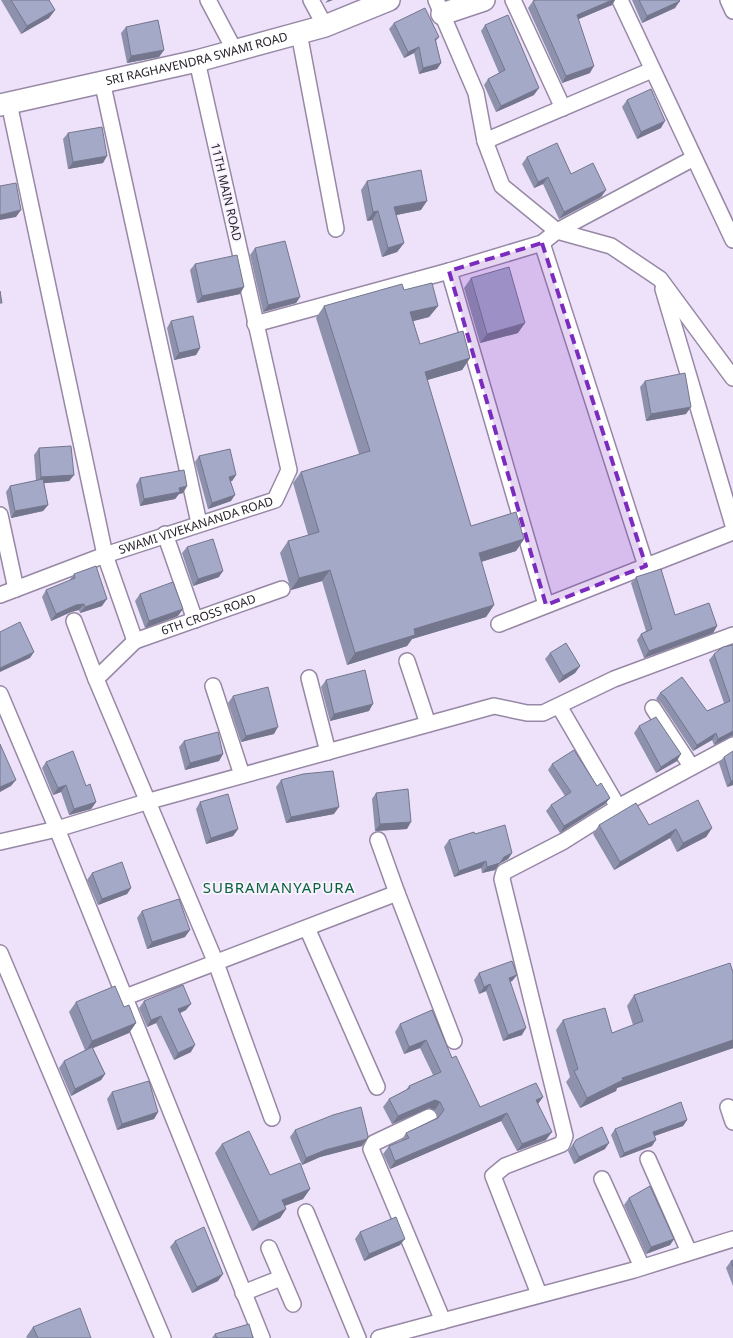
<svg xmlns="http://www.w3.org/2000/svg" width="733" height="1338" font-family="'Noto Sans',sans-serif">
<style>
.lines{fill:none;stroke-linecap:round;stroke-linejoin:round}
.street-casing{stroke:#9788a5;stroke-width:18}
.secondary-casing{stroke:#9788a5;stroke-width:24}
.street{stroke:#fff;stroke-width:15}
.secondary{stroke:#fff;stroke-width:21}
.wall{fill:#8d91ac}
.shaded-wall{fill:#73768c}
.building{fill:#a4a9c8;stroke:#73768c}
.marked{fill:#7b2cbf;fill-opacity:0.2;stroke:#7b2cbf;stroke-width:4;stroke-dasharray:10 6;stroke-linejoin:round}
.labels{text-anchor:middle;stroke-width:4;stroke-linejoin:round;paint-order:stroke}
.street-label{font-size:12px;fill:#29232e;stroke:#f8f2ff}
.quarter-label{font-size:15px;letter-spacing:1px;fill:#0a633d;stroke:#f8f2ff}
</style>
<rect width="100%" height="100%" fill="#eee2fb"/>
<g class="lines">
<g class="street-casing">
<g id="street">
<path d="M208,0L235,51"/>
<path d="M311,0L325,26"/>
<path d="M436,0L476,93L485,141L502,186L557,231L611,246L660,279L733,378"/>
<path d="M513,0L563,108"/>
<path d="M620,0L733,240"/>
<path d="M728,0L733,11"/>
<path d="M299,33L336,229"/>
<path d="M102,81L199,523"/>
<path d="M9,103L105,555L135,641L96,679L216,963L272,1118"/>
<path d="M485,141L652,70"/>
<path d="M542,243L646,566"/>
<path d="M449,271L546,605"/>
<path d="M663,289L733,525"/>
<path d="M255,324L449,271L542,243L557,231L694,158"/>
<path d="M0,515L16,589"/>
<path d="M165,534L195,620"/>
<path id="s1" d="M0,595L105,555L275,500L289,470L197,61"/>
<path d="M74,621L96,679"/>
<path d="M499,624L733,532"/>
<path id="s2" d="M135,641L282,589"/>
<path d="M407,661L428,724"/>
<path d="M309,678L328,752"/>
<path d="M213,686L242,775"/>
<path d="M0,694L57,829L262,1338"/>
<path d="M559,706L618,807"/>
<path d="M653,708L691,766"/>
<path d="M378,840L397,893"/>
<path d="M0,842L57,829L146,802L494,706L527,713H543L614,679L733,635"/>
<path d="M307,928L377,1087"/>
<path d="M0,953L163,1338"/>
<path d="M123,998L397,893L454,1041"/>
<path d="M728,1107L733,1122"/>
<path d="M429,1117L374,1143L371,1149L443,1321"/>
<path d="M648,1159L689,1252"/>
<path d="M602,1179L642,1267"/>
<path d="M306,1212L358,1338"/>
<path d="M269,1248L293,1304"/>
<path d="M243,1293L281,1278"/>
<path d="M539,1294L493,1176L505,1166L562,1144L565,1136L502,879L504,872L564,841L618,807L733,745"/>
<path d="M379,1338L634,1270L733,1239"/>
</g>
</g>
<g class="secondary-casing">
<g id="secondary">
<path d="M442,14L484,0"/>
<path id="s3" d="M0,105L197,61L325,26L389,0"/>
</g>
</g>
<use href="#street" class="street"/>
<use href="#secondary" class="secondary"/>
</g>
<path class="wall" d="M1,0H49L55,10L49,18L21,34Z
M536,0H615L612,5L578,19L590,73L562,83L528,8L533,1Z
M632,0H679L675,8L642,23Z
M394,23L439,37L436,41L441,63L437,69L419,74L414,53L404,58L389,29Z
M485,25L534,95L496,112L484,85L488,79L499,73L481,31Z
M126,27L164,50L159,57L127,63L121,33Z
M627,100L661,128L637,139L622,107Z
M68,133L103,163L68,169L63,139Z
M527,157L571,174L606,190L601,197L559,219L543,184L534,188L522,164Z
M367,181L421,210L396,215L404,243L397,252L382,257L372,220L367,221L361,190Z
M255,248L300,297L296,303L263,312L250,255Z
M195,264L240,294L197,303L190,270Z
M471,278L518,333L480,343L464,288Z
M404,290L438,306L429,317L413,321L420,344L470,358L462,370L427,380L471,526L524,539L516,551L481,562L494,605L486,617L412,639L407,646L347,665L322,581L291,590L280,553L288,541L308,535L293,483L301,472L359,454L316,318L324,306Z
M171,321L200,348L196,355L174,360L167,328Z
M645,381L686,414L646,421L640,387Z
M39,448L74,475L69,481L44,483L48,505L43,511L11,518L6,492L10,486L36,481L34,455Z
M199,456L236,475L232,481H231V501L208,509L195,462Z
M140,478L187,486L183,493L179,494L175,499L140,506L136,485Z
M187,547L219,577L193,586L182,553Z
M74,574L102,606L80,613L79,610L71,612L51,621L42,597L46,590L69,581Z
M636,577L675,615L717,626L713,633L644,658L637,640L641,634L646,631L631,583Z
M140,594L178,616L145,628L135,601Z
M733,645V736L714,745L712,740L693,751L661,703L656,699L660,693L707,711L724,703L709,660L714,654Z
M550,653L580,666L575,673L559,683L545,659Z
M326,680L369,711L330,721L321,687Z
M233,696L274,734L241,742L228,703Z
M639,726L677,761L656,773L634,733Z
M184,741L223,754L219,761L185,770L179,747Z
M724,757L733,785L727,787L719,763Z
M46,762L96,802L91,809L69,815L61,792L53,795L42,768Z
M552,764L597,786L610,798L605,804L560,833L546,811L551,805L565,796L548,770Z
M281,780L334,814L286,823L276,787Z
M376,793L407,829L375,831L372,799Z
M200,802L238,829L233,836L206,844L196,809Z
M599,825H649L712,828L706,837L677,852L670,838L614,870L593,834Z
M475,834L512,853L508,859L499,864L495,870L482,873L481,868L454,877L444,847L449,840Z
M92,873L131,888L127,894L98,905L87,880Z
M142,911L185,937L147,949L137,918Z
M733,972V1048L617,1088L616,1091L580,1108L566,1082L570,1077L556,1030L563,1020L612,1033L633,1025L627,1006L634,995Z
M479,973L517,975L512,981L510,982L522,1035L503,1041L486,991L479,994L474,980Z
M144,1001L186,1010L180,1013L191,1052L174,1060L156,1023L147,1027L139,1008Z
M76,1002L124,1007L136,1023L129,1033L93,1048L105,1074L101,1080L71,1096L59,1068L64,1061L85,1050L69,1012Z
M432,1010L452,1058L480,1107L543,1097L538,1104L546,1140L517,1151L501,1121L390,1169L383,1154L389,1146L401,1141L406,1133L438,1117L435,1110L429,1108L392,1124L383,1107L389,1099L406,1090L409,1086L433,1075L420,1048L404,1054L395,1032L400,1024Z
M112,1092L158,1112L154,1119L117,1130L107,1099Z
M687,1120L683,1126L654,1136L652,1146L620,1158L611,1135L615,1129Z
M295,1130L362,1146L320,1157L302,1165L290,1137Z
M576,1140L605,1149L574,1164L568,1151Z
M222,1144L270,1175L310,1189L303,1199L285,1206L286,1209L280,1218L252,1231L215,1153Z
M629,1198L674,1239L670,1245L646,1254L624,1205Z
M360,1232L400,1245L364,1261L355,1239Z
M175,1241L218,1281L192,1293L170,1247Z
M733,1260V1286L726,1268L731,1261Z
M33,1327L91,1338H27L26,1337Z
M215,1334L253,1338H212Z"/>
<path class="shaded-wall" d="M328,0H333L325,3Z
M612,0H615L612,5L572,22L577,15Z
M680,1L675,8L642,23L647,16Z
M55,10L49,18L21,34L27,26Z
M419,47L414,53L404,58L408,52Z
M164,50L159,57L127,63L131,56Z
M441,63L437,69L419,74L423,68Z
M594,66L590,73L562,83L566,76Z
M539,88L534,95L496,112L501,106Z
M665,121L661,128L637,139L641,132Z
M107,156L103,163L68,169L73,162Z
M548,177L543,184L534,188L538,182Z
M606,190L601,197L559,219L564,212Z
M427,201L421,210L387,217L394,207Z
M21,210L16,217L0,220V215Z
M378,211L372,220L367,221L373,212Z
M404,243L397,252L382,257L388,248Z
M244,287L240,294L197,303L202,296Z
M300,297L296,303L263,312L268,305Z
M438,306L429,317L402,324L410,312Z
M525,323L518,333L480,343L487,334Z
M200,348L196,355L174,360L179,353Z
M470,358L462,370L417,383L425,372Z
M691,407L686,414L646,421L651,414Z
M74,475L69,481L36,484L41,477Z
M236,475L232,481L225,483L229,477Z
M187,486L183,493L179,494L175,499L140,506L144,499Z
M235,495L231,501L208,509L212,503Z
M48,505L43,511L11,518L15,511Z
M524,539L516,551L471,565L479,553Z
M330,570L322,581L291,590L299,578Z
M223,571L219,577L193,586L198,579Z
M107,599L102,606L80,613L85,607Z
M84,604L79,610L71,612L51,621L56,614L76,605Z
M494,605L486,617L412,639L407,646L347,665L355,653L414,629Z
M183,609L178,616L145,628L149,621Z
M717,626L713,633L644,658L649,651Z
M34,652L30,658L0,672V668Z
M580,666L575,673L559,683L563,676Z
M373,704L369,711L330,721L334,714Z
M278,727L274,734L241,742L246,736Z
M733,731V735L714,745L718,739Z
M716,733L712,740L693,751L697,745Z
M223,754L219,761L185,770L190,763Z
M681,754L677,761L656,773L661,767Z
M16,780L11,786L0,792V787Z
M733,780V785L727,787L731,781Z
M66,785L61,792L53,795L58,788Z
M610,798L605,804L560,833L564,826Z
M96,802L91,809L69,815L74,809Z
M339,807L334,814L286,823L291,817Z
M411,822L407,829L375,831L380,824Z
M712,828L706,837L677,852L683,843Z
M238,829L233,836L206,844L211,838Z
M676,829L670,838L614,870L620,862Z
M512,853L508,859L499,864L495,870L482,873L487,867Z
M486,861L481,868L454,877L459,871Z
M131,888L127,894L98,905L102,899Z
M190,930L185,937L147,949L152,942Z
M517,975L512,981L504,984L509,978Z
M490,984L486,991L479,994L484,987Z
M191,1004L186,1010L174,1016L178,1009Z
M161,1016L156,1023L147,1027L151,1020Z
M136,1023L129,1033L86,1051L92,1041Z
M526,1028L522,1035L503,1041L508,1035Z
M426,1040L420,1048L404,1054L409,1047Z
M733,1040V1048L617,1088L616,1091L580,1108L587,1098L622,1078Z
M195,1045L191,1052L174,1060L178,1053Z
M105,1074L101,1080L71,1096L75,1089Z
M543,1097L537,1105L536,1100Z
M435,1100L440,1102L435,1110L429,1108L392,1124L398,1116Z
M158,1112L154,1119L117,1130L122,1124Z
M507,1113L501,1121L390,1169L395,1161Z
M687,1120L683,1126L649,1138L653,1132Z
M552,1132L546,1140L517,1151L522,1144Z
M367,1139L362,1146L320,1157L302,1165L306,1158L325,1150Z
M656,1140L652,1146L620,1158L624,1153Z
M609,1143L605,1149L574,1164L579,1157Z
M310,1189L303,1199L276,1209L282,1200Z
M286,1209L280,1218L252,1231L259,1222Z
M405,1239L400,1245L364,1261L369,1254Z
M674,1239L670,1245L646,1254L651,1247Z
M223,1274L218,1281L192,1293L197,1287Z"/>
<path class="building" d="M11,0H49L55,10L27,26Z
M536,0H612L577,15L594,66L566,76L533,1Z
M639,0H679L680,1L647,16Z
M425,8L439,37L435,39L441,63L423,68L419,47L408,52L394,23Z
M508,15L539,88L501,106L488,79L505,70L485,25Z
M158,20L164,50L131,56L126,27Z
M651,89L665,121L641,132L627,100Z
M102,127L107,156L73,162L68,133Z
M557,143L571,174L593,163L606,190L564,212L548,177L538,182L527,157Z
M421,170L427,201L394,207L404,243L388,248L378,211L373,212L367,181Z
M16,183L21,210L0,215V186Z
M285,241L300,297L268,305L255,248Z
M237,255L244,287L202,296L195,264Z
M509,267L525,323L487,334L471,278Z
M432,283L438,306L410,312L420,344L463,331L470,358L425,372L471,526L516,512L524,539L479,553L494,605L414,629L415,635L355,653L330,570L299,578L288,541L319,532L301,472L370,451L324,306L402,284L404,290Z
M0,291L2,303H0Z
M193,316L200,348L179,353L171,321Z
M685,373L691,407L651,414L645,381Z
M71,446L74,475L41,477L39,448Z
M230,449L236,475L229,477L235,495L212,503L199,456Z
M184,470L187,486L179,488L180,492L144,499L140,478Z
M43,479L48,505L15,511L10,486Z
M213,539L223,571L198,579L187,547Z
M96,566L107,599L85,607L84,604L76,605L56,614L46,590L75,578L74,574Z
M661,569L675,615L709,603L717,626L649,651L641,634L652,629L636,577Z
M173,582L183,609L149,621L140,594Z
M20,622L34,652L0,668V632Z
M566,643L580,666L563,676L550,653Z
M733,645V731L718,739L716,733L697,745L665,697L660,693L682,677L707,711L730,701L714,654L723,647Z
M365,670L373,704L334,714L326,680Z
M268,687L278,727L246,736L233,696Z
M656,717L681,754L661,767L639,726Z
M218,732L223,754L190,763L184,741Z
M0,744L16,780L0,787Z
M574,750L597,786L601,783L610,798L564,826L551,805L571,792L552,764Z
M73,751L86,786L90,784L96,802L74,809L66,785L58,788L46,762Z
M733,751V780L731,781L724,757Z
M333,771L339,807L291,817L281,780L303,774Z
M408,789L411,822L380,824L376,793Z
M228,794L238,829L211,838L200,802Z
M698,800L712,828L683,843L676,829L620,862L599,825L636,803L649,825Z
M505,825L512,853L504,857L500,863L487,867L486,861L459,871L449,840L474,832L475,834Z
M122,862L131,888L102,899L92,873Z
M179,899L190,930L152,942L142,911Z
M512,961L517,975L509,978L526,1028L508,1035L490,984L484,987L479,973Z
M730,963L733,972V1040L622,1078L623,1080L587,1098L574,1071L578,1069L563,1020L605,1008L612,1033L643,1021L634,995Z
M183,985L191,1004L178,1009L195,1045L178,1053L161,1016L151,1020L144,1001Z
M115,986L124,1007L129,1005L136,1023L92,1041L76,1002Z
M432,1010L452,1058L456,1056L480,1107L536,1083L543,1097L536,1100L552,1132L522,1144L507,1113L395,1161L389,1146L409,1138L406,1133L438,1118L444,1110L440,1102L435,1100L398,1116L389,1099L410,1088L409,1086L441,1072L426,1040L409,1047L400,1024Z
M92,1047L105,1074L75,1089L64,1061Z
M149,1081L158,1112L122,1124L112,1092Z
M681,1102L687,1120L653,1132L656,1140L624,1153L615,1129Z
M361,1107L368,1136L367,1139L325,1150L306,1158L295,1130L333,1115Z
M602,1127L609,1143L579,1157L573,1145L576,1140Z
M249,1131L270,1175L300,1163L310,1189L282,1200L286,1209L259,1222L222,1144Z
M650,1186L674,1239L651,1247L629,1198Z
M396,1217L405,1239L369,1254L360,1232Z
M204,1227L223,1274L197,1287L175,1241Z
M733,1260V1267L731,1261Z
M80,1308L91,1338H38L33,1327Z
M249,1324L253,1338H217L215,1334Z"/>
<path class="marked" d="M542,243L646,566L546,605L449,271Z"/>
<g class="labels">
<g class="street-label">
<text dy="4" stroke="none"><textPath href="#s3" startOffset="202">SRI RAGHAVENDRA SWAMI ROAD</textPath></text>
<text transform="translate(226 192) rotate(77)" y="4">11TH MAIN ROAD</text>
<text dy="4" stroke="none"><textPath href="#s1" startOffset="208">SWAMI VIVEKANANDA ROAD</textPath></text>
<text dy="4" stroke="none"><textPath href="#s2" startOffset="78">6TH CROSS ROAD</textPath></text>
</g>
<g class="quarter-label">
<text x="279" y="893">SUBRAMANYAPURA</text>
</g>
</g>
</svg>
